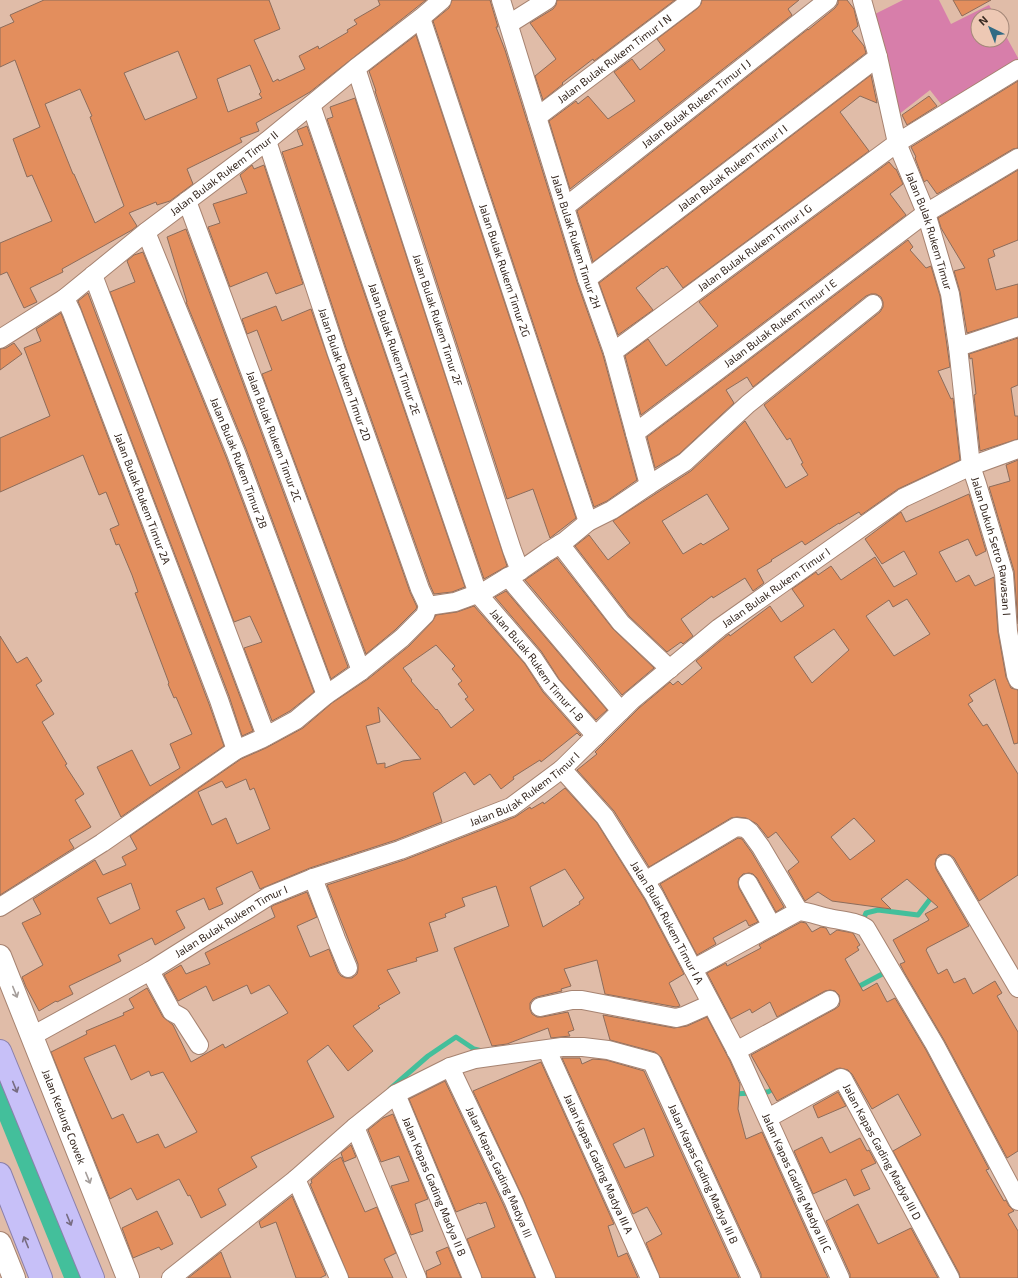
<svg xmlns="http://www.w3.org/2000/svg" width="1018" height="1278" font-family="'Exo 2',sans-serif">
<style>
.green{fill:#d77eaa}
.water{fill:#43bf9b}
.lines{fill:none;stroke-linecap:round;stroke-linejoin:round}
.stream{stroke:#43bf9b;stroke-width:5}
.building{fill:#e38e5d;stroke:#8d6c5a;fill-rule:evenodd}
.minor-casing{stroke:#a68371;stroke-width:20}
.secondary-casing{stroke:#a68371;stroke-width:24}
.trunk-casing{stroke:#8b80ab;stroke-width:24}
.minor{stroke:#fff;stroke-width:18}
.secondary{stroke:#fff;stroke-width:22}
.trunk{stroke:#c7c0f8;stroke-width:22}
.oneway{stroke:#a59e9b}
.oneway2{stroke:#776c81}
.labels{text-anchor:middle;stroke-width:3.5;stroke-linejoin:round;paint-order:stroke}
.street-label{font-size:11px;fill:#362820;stroke:#edc8b4}
</style>
<rect width="100%" height="100%" fill="#e0bca8"/>
<path class="green" d="M903,0H939L951,24L989,5L995,16H978V40H1002V29L1018,58V64L945,109L930,90L898,115L873,15Z"/>
<path class="water" d="M0,1064L85,1278H64L0,1121Z"/>
<g class="lines">
<path class="stream" d="M863,920L866,913L878,910L918,915L934,894
M854,989L886,972L885,970
M390,1089L428,1056L456,1037L474,1049L482,1051
M760,1092H768L776,1087
M734,1094L752,1093"/>
</g>
<path class="building" d="M44,0H269L280,29L254,40L273,82L278,79L279,81L305,69L299,56L318,46L319,49L348,32L347,30L357,24L354,20L380,5L378,0H426L310,92L256,123L259,131L240,138L242,142L187,169L193,184L170,201L157,205L156,202L129,213L137,226L132,230L62,269L63,272L30,288L37,302L24,308L7,272L0,275V243L52,221L32,175L27,177L13,139L40,127L15,60L0,67V28L14,22L10,15ZM178,51L197,98L145,120L124,73ZM250,65L261,92L259,94L262,98L228,112L217,79ZM80,89L92,116L90,117L124,206L95,223L74,174H73L45,104Z
M452,0H490L498,27H496L505,50L577,282L603,355L637,480L607,501L594,507L433,21L449,8Z
M557,0H675L594,61L593,59L562,83L563,84L543,100L535,76L556,59L530,23L553,9L556,5Z
M702,0H799L788,9L792,15L570,189L549,121L576,101L578,104L588,96L608,119L635,101L614,72L632,59L640,70L665,50L657,39L698,8L701,4Z
M838,0H847L854,9L858,26L852,31L864,46L866,53L593,262L577,211L808,29V30L835,8L838,4Z
M953,0H991L962,16Z
M416,35L576,518L550,538L533,489L507,499L375,91H376L369,71Z
M871,75L877,103L860,96L840,112L869,151L683,288L667,266L663,269L662,268L636,288L653,310L618,335L599,283Z
M1018,81V148L1013,149L937,194L927,180L924,182L915,158L916,157L911,147Z
M929,96L937,106L907,125L902,115Z
M355,98L507,566L484,579L327,119L333,117L330,107Z
M307,126L465,587L452,592L434,594L430,585L346,348L282,152L303,145L297,130Z
M889,162L895,169H896L903,184L890,194L906,215L641,415L625,356L648,339L666,366L718,326L699,302Z
M252,165L254,169L264,165L303,284L276,294L267,272L230,287L208,227L220,223L213,204L247,193L240,175Z
M1018,170V240L993,250L995,256L988,259L996,290L1018,284V317L967,333L960,292L954,271L965,268L941,228L938,218Z
M186,229L348,667L331,679L246,449L186,302H187L167,237Z
M908,240L913,247L910,250L926,268L931,266L940,296L950,367L938,371L951,399L953,398L960,460L898,489L861,515L859,512L839,524V523L805,545L802,541L771,560L772,561L757,570L764,583L753,591L745,578L713,598L712,596L681,619L693,636L683,644L681,642L667,652L629,616L575,546L589,535L608,560L630,543L613,521L691,471L745,421L786,488L808,475L801,464L803,463L790,438L787,440L764,405L880,312L883,307V302L881,297L876,294H871L866,296L753,387L747,377L726,390L734,403L679,454L655,468L647,437ZM707,494L729,529L703,545L701,543L683,554L662,521Z
M143,252L226,457L314,692L290,711L272,721L244,648L262,642L250,616L234,622L110,292L135,282L127,261L134,255Z
M88,293L253,731L242,736L229,696L78,301Z
M276,306L282,321L311,309L410,592L417,607L416,609L395,630L366,654L262,374L272,370L257,330L247,334L242,319Z
M61,313L209,704L224,746L121,817L97,767L132,750L150,786L180,768L170,744L192,734L176,697L174,698L168,684L169,683L135,593L138,592L132,575L119,544L116,545L110,529L119,525L106,492L99,495L83,455L0,492V438L50,416L24,348L41,341L36,329Z
M1018,338V385L1011,388L1015,416H1018V439L980,451L974,395L976,394L972,358L970,359L969,354Z
M14,343L22,354L0,370V349L6,348Z
M1018,460V624L1014,571L989,487L1010,481L1006,465Z
M969,494L986,551L976,556L968,539L939,552L956,582L969,575L975,586L994,577L998,632L1006,677L1011,688L1018,690V743L1014,744L995,679L969,695L973,701L968,704L983,726L987,724L1018,774V875L979,901L954,858L950,855L945,854L939,855L936,859L935,864L936,869L969,926L927,948V949L926,950L938,974L947,969L954,983L965,978L973,994L995,981L1002,993L997,996L1018,1032V1151L1007,1158L944,1040L904,972L900,964L905,962L893,940L929,920L925,914L938,907L907,879L881,899L891,909L832,901L818,892L805,901L788,871L799,862L776,832L768,838L757,824L746,818L737,817L731,818L649,867L614,811L577,770L597,754L595,752L639,708L670,682L673,685L678,681L682,685L702,668L696,661L719,642L729,634L730,636L770,606L781,622L804,606L792,589L816,572L818,575L831,566L841,580L875,557L894,587L917,574L904,551L882,564L865,539L901,512L906,522ZM907,599L930,634L894,656L866,616L889,600L893,607ZM834,629L849,650L812,683L794,657ZM854,818L875,841L850,860L831,837Z
M557,558L613,629L654,668L622,695L525,580Z
M506,591L607,710L596,720L559,679L541,651L495,597Z
M474,606L525,664L543,692L581,735L580,736L577,733L541,762L540,760L513,777L514,779L501,789L490,774L474,785L465,772L433,793L442,822L396,840L310,868L260,889L252,871L216,888L223,904L209,910L204,898L176,911L185,928L155,945L152,938L118,955L121,961L69,986L73,994L57,1002L56,1001L39,1011L26,987L22,977L43,965L22,923L41,914L33,899L95,860L103,875L126,865L122,857L137,849L130,836L241,759L266,748L303,728L332,703L368,679L409,646L432,622L436,615L457,612ZM436,645L455,666L452,669L462,681L458,684L468,697L465,699L474,710L451,728L437,709L436,710L411,681L412,680L403,668ZM378,707L385,715L421,759L403,761L385,768V763L377,764L366,726L380,722ZM246,779L250,790L254,788L270,829L237,844L226,818L212,825L198,792L222,781L226,788ZM131,883L140,909L110,924L97,898Z
M0,636L17,663L27,657L42,681L36,685L54,714L42,722L67,764L65,765L84,794L75,800L91,827L69,840L74,848L0,895Z
M565,788L597,823L645,900L684,974L669,983L680,1006L676,1007L605,994L597,960L564,969L571,986L561,989L562,991L537,997L533,999L530,1003V1009L532,1014L537,1017H542L568,1012L574,1030L568,1032L570,1036L551,1038L548,1028L507,1044L492,1046L454,948L509,926L496,886L462,898L465,906L445,914L446,917L429,923L438,951L416,958L417,961L387,970L400,993L378,1006L380,1008L353,1026L373,1051L348,1071L328,1045L307,1061L334,1117L251,1157L257,1167L218,1189L226,1205L201,1218L190,1195L188,1196L179,1179L137,1200L131,1188L110,1199L51,1052L87,1034L86,1031L124,1015L123,1013L134,1008L129,999L147,988L163,1017L173,1025L191,1062L223,1044L225,1048L288,1013L269,985L251,994L247,985L213,1001L206,986L178,1001L164,975L181,965L186,974L210,964L205,953L275,917L271,907L274,905L307,892L317,917L297,926L310,957L329,949L338,972L341,976L346,978H352L357,974L358,970V964L327,885L404,860L515,817L530,807L531,809L543,802L544,804ZM565,869L584,898L579,902L580,904L543,927L530,887ZM115,1045L131,1080L149,1071L151,1076L163,1072L197,1132L165,1148L158,1134L137,1143L123,1114L112,1119L84,1058Z
M738,838L742,839L752,853L784,907L776,912L757,878L753,874L749,873L743,874L739,878L738,882L739,888L758,922L749,926L746,920L713,938L716,944L697,955L660,884Z
M801,922L806,923L812,932L821,927L826,928L830,935L837,930L853,933L860,945L857,947L859,950L845,959L863,991L877,983L887,1002L895,998L926,1050L989,1169L986,1170L1004,1201L1006,1200L1009,1206L1014,1211L1008,1214L1018,1231V1278H960L959,1273L893,1151L921,1135L898,1094L872,1109L852,1074L848,1070L840,1068L836,1069L777,1101L751,1055L835,1009L839,1006L840,1001L839,995L835,991L830,990L825,991L777,1017L770,1002L752,1013L750,1009L731,1019L707,973L726,963L727,966L761,948L759,945Z
M603,1015L674,1028L687,1026L707,1017L730,1061L740,1084L738,1109L746,1139L762,1132L828,1278H761V1274L661,1057L655,1052L610,1040Z
M562,1058H580L582,1064L593,1059L606,1060L644,1071L739,1278H660L646,1243L662,1234L647,1207L633,1214ZM644,1128L654,1156L625,1168L613,1144Z
M541,1062L614,1224L608,1226L618,1257L627,1253L638,1278H556L523,1198L473,1091Z
M445,1081L504,1206L535,1278H482L467,1239L495,1227L486,1202L480,1204L479,1203L456,1212L409,1099Z
M838,1092L846,1106L818,1118L813,1106Z
M393,1114L428,1199L415,1204L423,1231L411,1235L391,1186L409,1181L399,1156L381,1162L368,1130L383,1118Z
M822,1137L830,1153L860,1138L867,1151L869,1150L876,1163L861,1170L870,1189L854,1196L846,1179L813,1194L794,1151Z
M351,1145L356,1157L344,1162L341,1153Z
M341,1157L365,1212L377,1207L396,1253L384,1259L393,1278H349L310,1184L312,1183L311,1180L332,1162Z
M292,1196L326,1275L320,1278H296L276,1222L261,1228L259,1222Z
M858,1204L878,1244L911,1228L938,1278H850V1274L826,1221Z
M157,1211L173,1244L161,1250L159,1247L133,1258L122,1228Z
M448,1247L461,1278H427L426,1271L441,1264L436,1252Z
M221,1252L231,1278H188Z"/>
<g class="lines">
<g class="minor-casing">
<g id="minor">
<path id="s1" d="M501,0L587,279L613,352L649,485"/>
<path id="s2" d="M862,0L878,57L897,143L926,213L950,294L958,347L971,466L977,484L1004,574L1008,631L1016,675L1018,680"/>
<path id="s3" d="M421,18L588,522"/>
<path d="M509,24L547,0"/>
<path id="s4" d="M356,68L512,550L520,571"/>
<path id="s5" d="M311,105L478,594L533,658L551,685L596,736"/>
<path id="s6" d="M537,117L692,0"/>
<path id="s7" d="M267,141L336,351L420,589L428,606"/>
<path id="s8" d="M187,201L361,671"/>
<path id="s9" d="M565,207L828,0"/>
<path id="s10" d="M146,232L236,453L326,695"/>
<path d="M93,275L266,736"/>
<path id="s11" d="M587,279L878,57"/>
<path id="s12" d="M65,298L72,313L219,700L236,750"/>
<path id="s13" d="M0,339L65,298L146,232L267,141L356,68L421,18L442,0"/>
<path d="M958,347L1018,327"/>
<path id="s14" d="M613,352L897,143L1018,69"/>
<path id="s15" d="M635,433L926,213L1018,158"/>
<path d="M560,544L621,623L670,669"/>
<path d="M508,577L621,711"/>
<path d="M428,606L455,602L485,591L508,577L520,571L547,552L565,541L588,522L612,510L649,485L685,462L748,404L873,304"/>
<path id="s16" d="M562,769L605,817L654,895L739,1056L840,1278"/>
<path d="M945,864L1018,988"/>
<path d="M313,878L336,939L348,968"/>
<path d="M645,881L736,827L745,828L750,832L761,847L799,911"/>
<path d="M748,883L772,926"/>
<path d="M0,907L102,843L236,750L261,739L296,720L326,695L361,671L402,638L425,615L428,606"/>
<path d="M693,969L799,911C810,912 819,916 829,918C842,921 855,921 866,928L935,1045L1018,1201"/>
<path d="M150,971L172,1012L181,1017L199,1045"/>
<path d="M540,1007L572,1000H582L676,1018L684,1016L711,1004"/>
<path id="s17" d="M32,1036L150,971L269,896L313,878L400,850L511,807L562,769L632,700L719,628L903,498L971,466L1018,449"/>
<path id="s18" d="M547,1050L650,1278"/>
<path d="M736,1051L830,1000"/>
<path id="s19" d="M450,1067L514,1202L546,1278"/>
<path id="s20" d="M396,1094L472,1278"/>
<path id="s21" d="M768,1118L841,1078L843,1079L950,1278"/>
<path d="M355,1127L417,1278"/>
<path d="M296,1179L339,1278"/>
<path id="s22" d="M171,1278L296,1179L355,1127L396,1094L450,1067L475,1059L562,1047H583L608,1050L652,1062L751,1278"/>
</g>
</g>
<g class="secondary-casing">
<g id="secondary">
<path id="s23" d="M0,956L128,1278"/>
<path d="M0,1243L14,1278"/>
</g>
</g>
<g class="trunk-casing">
<path id="trunk" d="M0,1051L93,1278
M0,1174L41,1278"/>
</g>
<use href="#minor" class="minor"/>
<use href="#secondary" class="secondary"/>
<use href="#trunk" class="trunk"/>
</g>
<defs><path id="oneway-shaft" d="M-6 0H5M1.5-3L5.5 0L1.5 3" fill="none" stroke-width="1.6" stroke-linecap="round" stroke-linejoin="round"/></defs>
<g class="oneway">
<use href="#oneway-shaft" transform="translate(15 992) rotate(68)"/>
<use href="#oneway-shaft" transform="translate(88 1178) rotate(68)"/>
</g>
<g class="oneway2">
<use href="#oneway-shaft" transform="translate(15 1087) rotate(68)"/>
<use href="#oneway-shaft" transform="translate(69 1220) rotate(68)"/>
<use href="#oneway-shaft" transform="translate(26 1242) rotate(-112)"/>
</g>
<g class="labels">
<g class="street-label">
<text dy="4" stroke="none"><textPath href="#s6" startOffset="97">Jalan Bulak Rukem Timur I N</textPath></text>
<text dy="4" stroke="none"><textPath href="#s9" startOffset="167">Jalan Bulak Rukem Timur I J</textPath></text>
<text dy="4" stroke="none"><textPath href="#s11" startOffset="183">Jalan Bulak Rukem Timur I I</textPath></text>
<text dy="4" stroke="none"><textPath href="#s13" startOffset="279">Jalan Bulak Rukem Timur II</textPath></text>
<text dy="4" stroke="none"><textPath href="#s2" startOffset="241">Jalan Bulak Rukem Timur</textPath></text>
<text dy="4" stroke="none"><textPath href="#s1" startOffset="253">Jalan Bulak Rukem Timur 2H</textPath></text>
<text dy="4" stroke="none"><textPath href="#s14" startOffset="176">Jalan Bulak Rukem Timur I G</textPath></text>
<text dy="4" stroke="none"><textPath href="#s3" startOffset="266">Jalan Bulak Rukem Timur 2G</textPath></text>
<text dy="4" stroke="none"><textPath href="#s4" startOffset="265">Jalan Bulak Rukem Timur 2F</textPath></text>
<text dy="4" stroke="none"><textPath href="#s15" startOffset="182">Jalan Bulak Rukem Timur I E</textPath></text>
<text dy="4" stroke="none"><textPath href="#s5" startOffset="258">Jalan Bulak Rukem Timur 2E</textPath></text>
<text dy="4" stroke="none"><textPath href="#s7" startOffset="246">Jalan Bulak Rukem Timur 2D</textPath></text>
<text dy="4" stroke="none"><textPath href="#s8" startOffset="251">Jalan Bulak Rukem Timur 2C</textPath></text>
<text dy="4" stroke="none"><textPath href="#s10" startOffset="249">Jalan Bulak Rukem Timur 2B</textPath></text>
<text dy="4" stroke="none"><textPath href="#s12" startOffset="215">Jalan Bulak Rukem Timur 2A</textPath></text>
<text dy="4" stroke="none"><textPath href="#s2" startOffset="564">Jalan Dukuh Setro Rawasan I</textPath></text>
<text dy="4" stroke="none"><textPath href="#s17" startOffset="878">Jalan Bulak Rukem Timur I</textPath></text>
<text dy="4" stroke="none"><textPath href="#s5" startOffset="609">Jalan Bulak Rukem Timur I-B</textPath></text>
<text dy="4" stroke="none"><textPath href="#s17" startOffset="554">Jalan Bulak Rukem Timur I</textPath></text>
<text dy="4" stroke="none"><textPath href="#s17" startOffset="230">Jalan Bulak Rukem Timur I</textPath></text>
<text dy="4" stroke="none"><textPath href="#s16" startOffset="187">Jalan Bulak Rukem Timur I A</textPath></text>
<text dy="4" stroke="none"><textPath href="#s23" startOffset="173">Jalan Kedung Cowek</textPath></text>
<text dy="4" stroke="none"><textPath href="#s21" startOffset="168">Jalan Kapas Gading Madya III D</textPath></text>
<text dy="4" stroke="none"><textPath href="#s18" startOffset="125">Jalan Kapas Gading Madya III A</textPath></text>
<text dy="4" stroke="none"><textPath href="#s19" startOffset="116">Jalan Kapas Gading Madya III</textPath></text>
<text dy="4" stroke="none"><textPath href="#s22" startOffset="680">Jalan Kapas Gading Madya III B</textPath></text>
<text dy="4" stroke="none"><textPath href="#s16" startOffset="478">Jalan Kapas Gading Madya III C</textPath></text>
<text dy="4" stroke="none"><textPath href="#s20" startOffset="100">Jalan Kapas Gading Madya II B</textPath></text>
</g>
</g>
<g transform="translate(990 28) rotate(317)"><circle r="19" fill="#edc8b4" stroke="#a48879"/>
<path d="M0-3L7 15L0 10L-7 15Z" fill="#316a84"/>
<text y="-6" font-size="11" font-weight="bold" text-anchor="middle" fill="#362820">N</text>
</g>
</svg>
